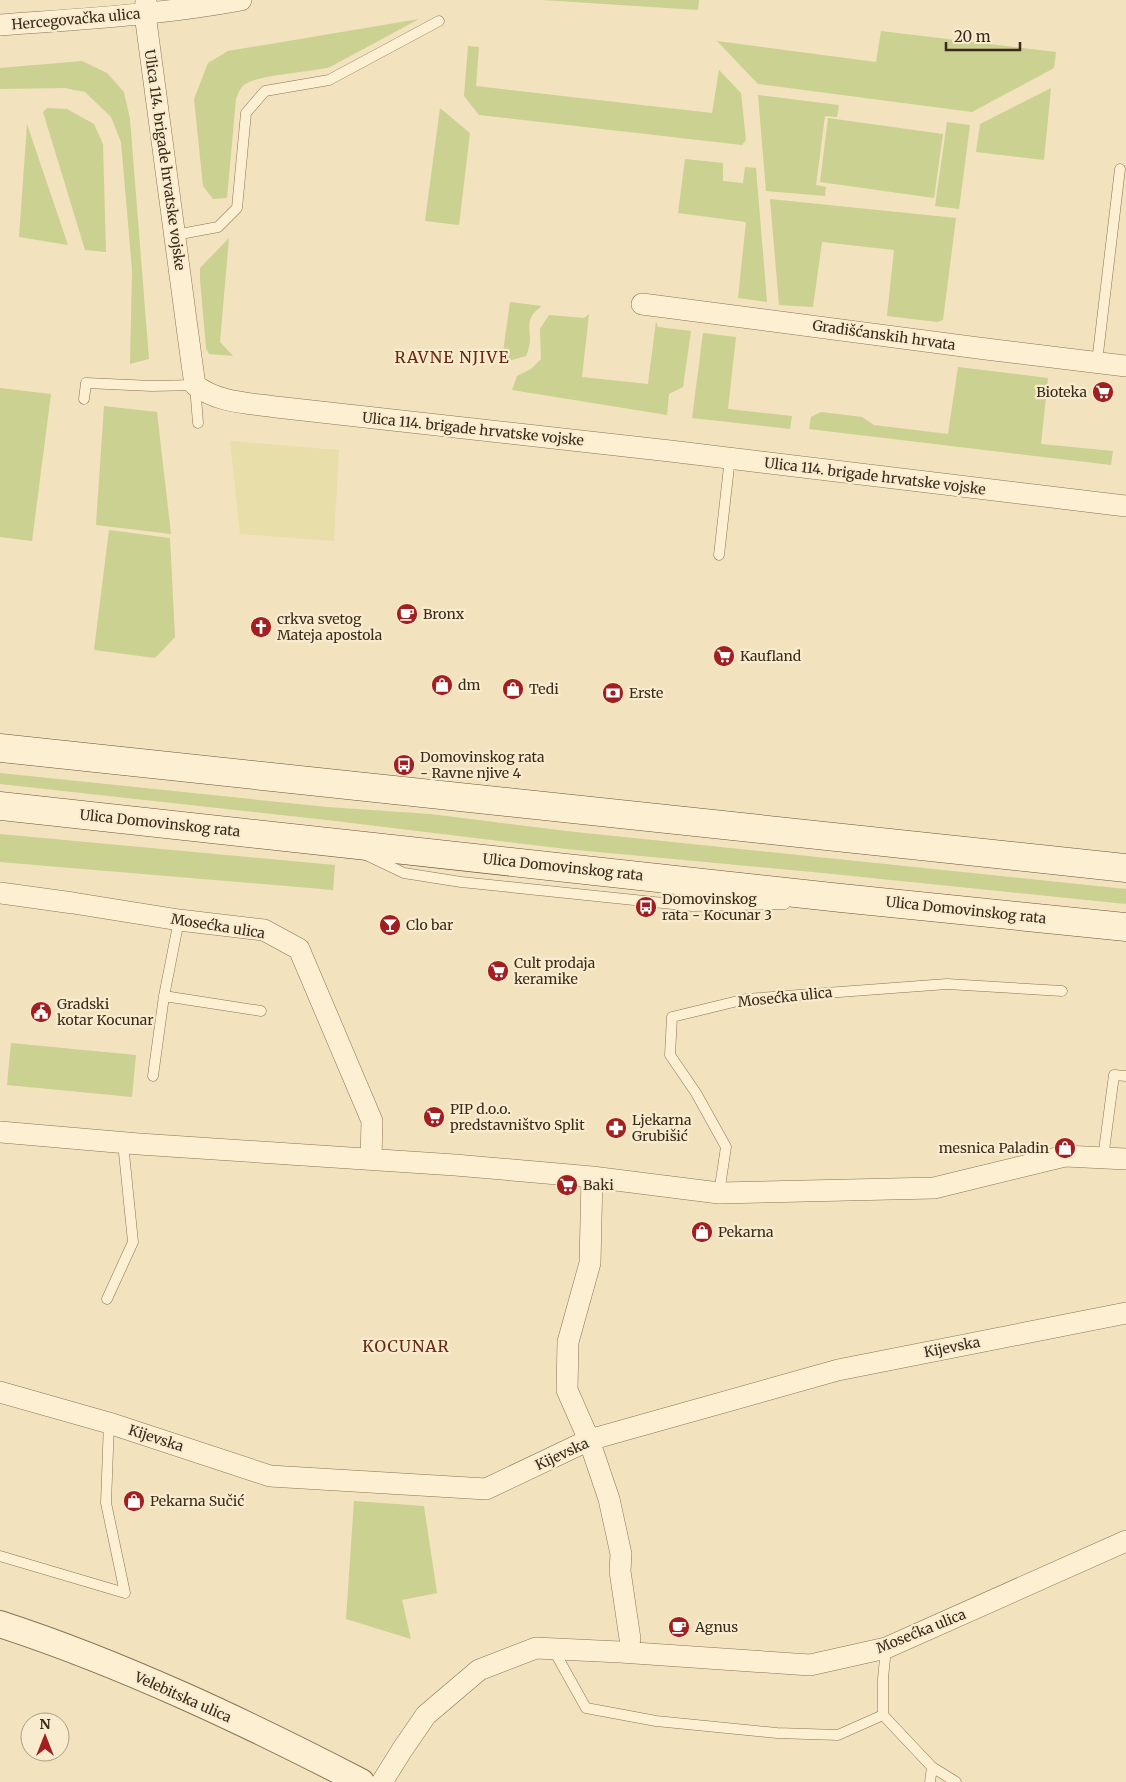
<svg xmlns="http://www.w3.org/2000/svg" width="1126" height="1782" font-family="Merriweather,serif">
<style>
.farmland{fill:#e8deaa}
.green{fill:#cad191}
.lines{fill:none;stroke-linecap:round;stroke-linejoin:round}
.service-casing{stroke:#8c7255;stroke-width:11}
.minor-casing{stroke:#8c7255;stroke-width:22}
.tertiary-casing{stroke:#8c7255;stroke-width:28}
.secondary-casing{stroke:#6e5238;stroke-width:29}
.service{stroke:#fcefd2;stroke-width:10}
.minor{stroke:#fcefd2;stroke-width:21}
.tertiary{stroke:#fcefd2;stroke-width:26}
.secondary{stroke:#fcefd2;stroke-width:28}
.labels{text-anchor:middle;stroke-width:4.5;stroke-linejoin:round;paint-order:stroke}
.street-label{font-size:14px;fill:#3a2a1b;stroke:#f9ecce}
.poi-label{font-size:14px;fill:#3a2a1b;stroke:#f9ecce;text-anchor:start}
.quarter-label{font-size:16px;letter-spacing:1px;fill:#6b2716;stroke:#f9ecce}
</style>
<rect width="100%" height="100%" fill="#f2e2be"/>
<path class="farmland" d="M230,441L339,450L334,541L240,534Z"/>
<path class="green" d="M542,0H699L698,10Z
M419,19L330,67C308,73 258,74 244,85C240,88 238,94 236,99L227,198L213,199L203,186L194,99L208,63L228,51Z
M881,31L1056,52L1054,68L972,112L758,84L717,41L876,62Z
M468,46L479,47L476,86L712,113L719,70L741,93L746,140L742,145L479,115L464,96Z
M82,61L107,73L124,92L130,119L149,359L130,364L132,270L121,142L111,117L85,92L65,88L0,89V68Z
M1051,88L1044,160L976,152L980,124Z
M758,95L839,105L837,117L825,116L816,185L826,187L825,196L766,191Z
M47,108L67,109L94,124L103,144L106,252L85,250L43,112Z
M440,108L470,133L459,225L425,221Z
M828,118L943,134L934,198L820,182Z
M947,122L970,125L959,209L935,206Z
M27,124L68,245L19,237Z
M685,159L723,163V181L743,183L745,167L756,168L767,302L738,298L746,222L678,213Z
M770,199L956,218L943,320L937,322L887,316L894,250L822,242L813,307L779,305Z
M229,238L220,342L233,356L209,354L206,348L200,279V268Z
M510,302L542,306C527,317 529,322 530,339C530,345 528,351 526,356L512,360L502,359Z
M589,314L582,377L648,384L656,321L658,327L691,331L683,387L669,394L667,415L512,390L517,376L531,369L541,359L540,329L549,315L584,318Z
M703,333L736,337L728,409L792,416L790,429L692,418Z
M958,367L1048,378L1041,444L1113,451L1111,465L809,429L811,417L821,412L862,417L874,425L948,434Z
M0,388L51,394L32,541L0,537Z
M104,406L157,412L171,534L96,525Z
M109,530L170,538L175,637L155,658L94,650Z
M0,773L327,807L430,814L566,831L1126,889V904L823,873L566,849L327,820L0,784Z
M0,834L335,865L333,890L0,862Z
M11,1043L136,1055L132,1097L7,1085Z
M354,1501L424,1506L437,1593L402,1600L411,1639L346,1619Z"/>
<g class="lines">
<g class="service-casing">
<path id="service" d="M175,235L218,227L237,208L246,113L265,91L329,80L439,21
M1097,362L1120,169
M84,399L86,383L152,386L195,385L198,423
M719,555L730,458
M364,854L404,873L461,882L692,906L785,904
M164,996L261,1011
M153,1076L164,996L179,920
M1103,1158L1114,1075L1126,1076
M719,1193L726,1147L696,1093L670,1055L672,1017L746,999L947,984L1062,991
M107,1299L133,1242L123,1143
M0,1556L125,1593L106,1503L109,1423
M886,1648L883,1679V1715L932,1767L930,1782
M553,1649L586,1708L656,1721L777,1733L838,1735L883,1715
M932,1767L956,1782"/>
</g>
<g class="minor-casing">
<path id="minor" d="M146,0L145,14L191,357L195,385C218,403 249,403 276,407L670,451L1126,506
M0,25C80,19 161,15 241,0
M642,304L986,349L1126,366
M0,893L73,903L179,920L264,930L299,949L372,1121L371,1159
M0,1132L139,1144L455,1165L592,1177L719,1193L934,1188L1065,1156L1126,1159
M592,1177L590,1263L568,1342L567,1390L589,1440L609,1499L621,1554L620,1571L630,1639
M0,1392L109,1423L270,1476L486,1489L589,1440L838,1370L1126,1313
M382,1782L402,1750L426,1715L479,1670L536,1648L620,1652L810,1665L886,1648L1126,1541"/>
</g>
<g class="tertiary-casing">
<path id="tertiary" d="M0,1624C123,1664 247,1723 361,1782"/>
</g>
<g class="secondary-casing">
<path id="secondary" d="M0,748L1126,868
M0,806L841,898L1126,927"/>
</g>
<use href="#service" class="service"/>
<use href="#minor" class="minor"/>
<use href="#tertiary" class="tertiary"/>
<use href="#secondary" class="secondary"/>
</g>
<defs>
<g id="supermarket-disc" transform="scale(1.125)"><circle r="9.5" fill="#a11f21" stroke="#f9ecce"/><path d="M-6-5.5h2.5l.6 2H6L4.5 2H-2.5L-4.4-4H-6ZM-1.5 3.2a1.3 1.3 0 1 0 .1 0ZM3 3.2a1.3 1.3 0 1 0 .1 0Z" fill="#fff"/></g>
<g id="cafe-disc" transform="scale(1.125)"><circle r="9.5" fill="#a11f21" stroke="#f9ecce"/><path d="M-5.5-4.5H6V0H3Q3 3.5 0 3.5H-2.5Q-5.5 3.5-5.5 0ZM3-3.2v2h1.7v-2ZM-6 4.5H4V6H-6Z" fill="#fff"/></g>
<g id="church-disc" transform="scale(1.125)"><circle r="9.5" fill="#a11f21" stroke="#f9ecce"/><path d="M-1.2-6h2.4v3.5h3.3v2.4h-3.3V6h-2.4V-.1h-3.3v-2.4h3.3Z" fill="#fff"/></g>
<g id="shop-disc" transform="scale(1.125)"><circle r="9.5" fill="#a11f21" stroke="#f9ecce"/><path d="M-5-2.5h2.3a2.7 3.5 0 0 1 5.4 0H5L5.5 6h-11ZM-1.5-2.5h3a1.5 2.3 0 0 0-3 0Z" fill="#fff"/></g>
<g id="bank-disc" transform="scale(1.125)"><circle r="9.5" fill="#a11f21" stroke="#f9ecce"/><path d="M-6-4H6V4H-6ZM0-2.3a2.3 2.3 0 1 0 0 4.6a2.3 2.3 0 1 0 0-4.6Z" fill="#fff"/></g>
<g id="bus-disc" transform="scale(1.125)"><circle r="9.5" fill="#a11f21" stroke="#f9ecce"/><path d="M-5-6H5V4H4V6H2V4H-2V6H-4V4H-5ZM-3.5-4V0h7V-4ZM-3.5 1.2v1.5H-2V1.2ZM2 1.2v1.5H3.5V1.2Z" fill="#fff"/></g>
<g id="bar-disc" transform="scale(1.125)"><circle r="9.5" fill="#a11f21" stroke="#f9ecce"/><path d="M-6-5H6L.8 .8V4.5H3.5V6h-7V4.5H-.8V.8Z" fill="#fff"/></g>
<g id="civic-disc" transform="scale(1.125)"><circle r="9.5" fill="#a11f21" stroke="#f9ecce"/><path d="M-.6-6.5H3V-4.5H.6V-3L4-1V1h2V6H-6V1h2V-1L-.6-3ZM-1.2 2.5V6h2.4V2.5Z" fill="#fff"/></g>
<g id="pharmacy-disc" transform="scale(1.125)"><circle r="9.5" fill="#a11f21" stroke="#f9ecce"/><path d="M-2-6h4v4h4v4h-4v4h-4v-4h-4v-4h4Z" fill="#fff"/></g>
</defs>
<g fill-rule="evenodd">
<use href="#supermarket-disc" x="1103" y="392"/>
<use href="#cafe-disc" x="407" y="614"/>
<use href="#church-disc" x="261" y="627"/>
<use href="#supermarket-disc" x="724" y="656"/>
<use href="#shop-disc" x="442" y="685"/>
<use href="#shop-disc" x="513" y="689"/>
<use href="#bank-disc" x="613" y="693"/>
<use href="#bus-disc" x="404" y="765"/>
<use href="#bus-disc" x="646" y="907"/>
<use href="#bar-disc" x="390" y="925"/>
<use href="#supermarket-disc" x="498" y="971"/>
<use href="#civic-disc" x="41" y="1012"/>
<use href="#supermarket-disc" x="434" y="1117"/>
<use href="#pharmacy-disc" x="616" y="1128"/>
<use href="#shop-disc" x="1065" y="1148"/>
<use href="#supermarket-disc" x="567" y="1185"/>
<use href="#shop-disc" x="702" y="1232"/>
<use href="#shop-disc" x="134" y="1501"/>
<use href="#cafe-disc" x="679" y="1627"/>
</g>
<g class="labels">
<g class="street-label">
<text transform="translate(76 19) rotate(-5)" y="5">Hercegovačka ulica</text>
<text transform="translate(165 160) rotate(82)" y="5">Ulica 114. brigade hrvatske vojske</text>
<text transform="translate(884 335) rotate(8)" y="5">Gradišćanskih hrvata</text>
<text transform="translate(473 429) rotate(6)" y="5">Ulica 114. brigade hrvatske vojske</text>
<text transform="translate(875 476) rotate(7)" y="5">Ulica 114. brigade hrvatske vojske</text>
<text transform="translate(160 823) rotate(6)" y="5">Ulica Domovinskog rata</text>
<text transform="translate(563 867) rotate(6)" y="5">Ulica Domovinskog rata</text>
<text transform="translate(966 910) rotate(6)" y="5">Ulica Domovinskog rata</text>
<text transform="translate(218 926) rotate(9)" y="5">Mosećka ulica</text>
<text transform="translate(785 997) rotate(-6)" y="5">Mosećka ulica</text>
<text transform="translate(952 1347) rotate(-11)" y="5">Kijevska</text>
<text transform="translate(156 1438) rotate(18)" y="5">Kijevska</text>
<text transform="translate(562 1454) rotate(-25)" y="5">Kijevska</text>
<text transform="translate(921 1631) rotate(-22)" y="5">Mosećka ulica</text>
<text transform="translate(183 1697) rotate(24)" y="5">Velebitska ulica</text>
</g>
<g class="poi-label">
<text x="1087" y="397" text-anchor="end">Bioteka</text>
<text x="423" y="619">Bronx</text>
<text x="277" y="624">crkva svetog<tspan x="277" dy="16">Mateja apostola</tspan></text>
<text x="740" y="661">Kaufland</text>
<text x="458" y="690">dm</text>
<text x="529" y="694">Tedi</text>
<text x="629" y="698">Erste</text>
<text x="420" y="762">Domovinskog rata<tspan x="420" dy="16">- Ravne njive 4</tspan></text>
<text x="662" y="904">Domovinskog<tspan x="662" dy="16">rata - Kocunar 3</tspan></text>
<text x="406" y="930">Clo bar</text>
<text x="514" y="968">Cult prodaja<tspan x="514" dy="16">keramike</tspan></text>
<text x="57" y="1009">Gradski<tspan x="57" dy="16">kotar Kocunar</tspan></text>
<text x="450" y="1114">PIP d.o.o.<tspan x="450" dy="16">predstavništvo Split</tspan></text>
<text x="632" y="1125">Ljekarna<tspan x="632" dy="16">Grubišić</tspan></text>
<text x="1049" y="1153" text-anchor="end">mesnica Paladin</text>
<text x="583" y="1190">Baki</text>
<text x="718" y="1237">Pekarna</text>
<text x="150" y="1506">Pekarna Sučić</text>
<text x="695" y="1632">Agnus</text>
</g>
<g class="quarter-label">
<text x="452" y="363">RAVNE NJIVE</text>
<text x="406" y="1352">KOCUNAR</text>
</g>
</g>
<g transform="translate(45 1737)"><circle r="24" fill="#f9ecce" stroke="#ad9e86"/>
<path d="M0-4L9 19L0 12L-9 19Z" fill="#a11f21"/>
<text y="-8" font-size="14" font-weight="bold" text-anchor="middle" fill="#3a2a1b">N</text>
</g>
<path d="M946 42v8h74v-8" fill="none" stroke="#3a2a1b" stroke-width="2.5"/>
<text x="954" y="42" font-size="15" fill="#3a2a1b" stroke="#f9ecce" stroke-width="4" paint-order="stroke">20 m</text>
</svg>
